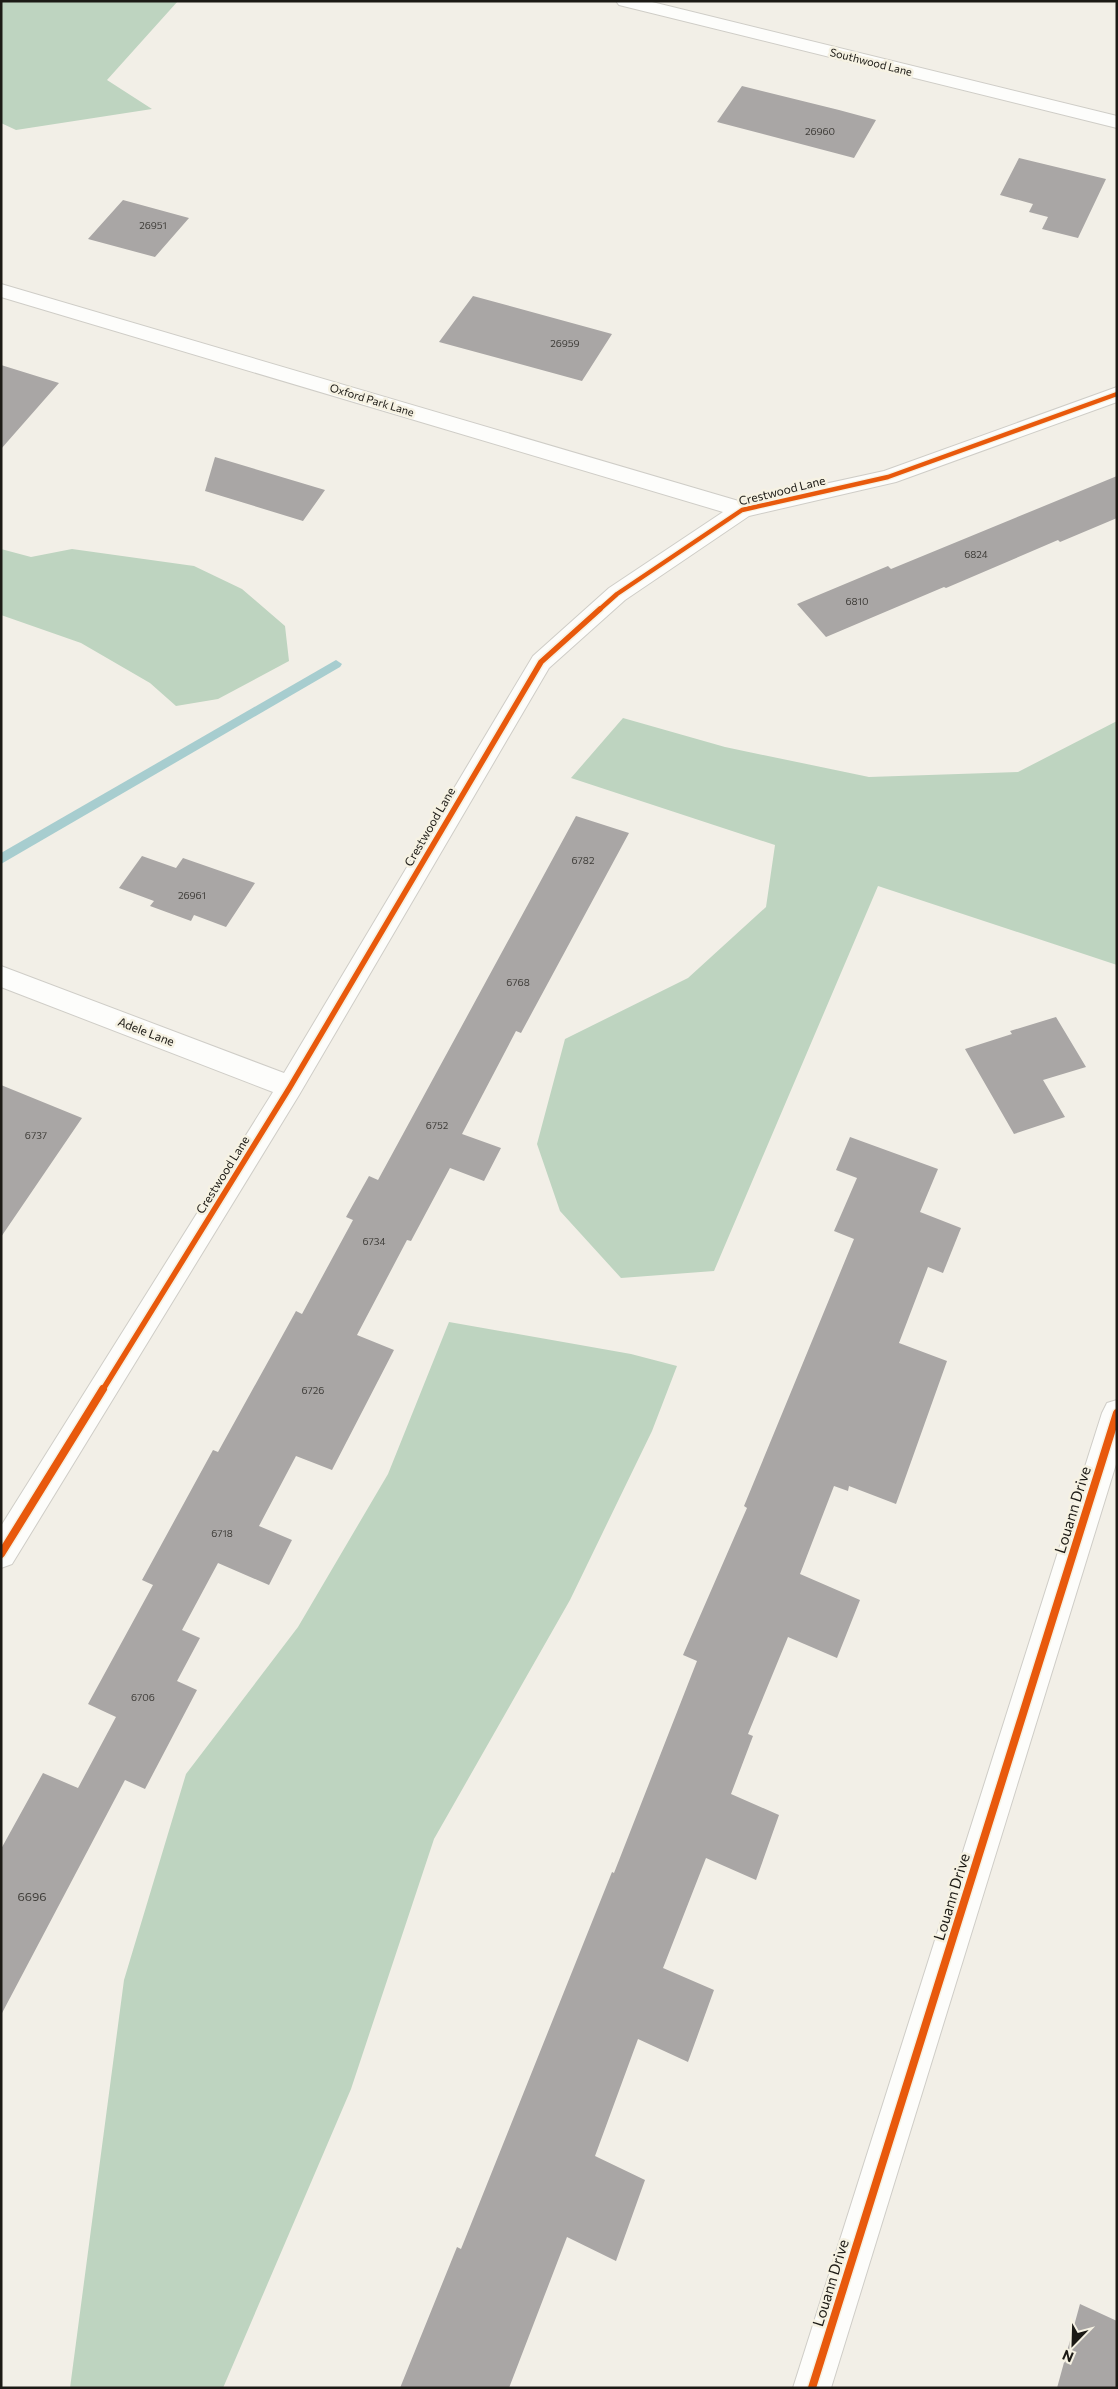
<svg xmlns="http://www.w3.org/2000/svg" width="1118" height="2389" font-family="Commissioner,sans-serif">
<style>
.forest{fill:#bed4c0}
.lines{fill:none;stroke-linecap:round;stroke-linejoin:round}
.stream{fill:#a7cdcf;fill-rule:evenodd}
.building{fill:#a9a6a5}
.minor-casing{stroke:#cfcdc7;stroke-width:2}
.minor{fill:#fdfdfb;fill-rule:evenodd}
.cycleway-far2-casing{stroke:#f6f2e3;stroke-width:7}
.cycleway-far1-casing{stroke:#f6f2e3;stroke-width:9}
.cycleway-casing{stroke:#f6f2e3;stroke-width:11}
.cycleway-far2{stroke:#e8590c;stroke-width:4.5}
.cycleway-far1{stroke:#e8590c;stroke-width:5.5}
.cycleway{stroke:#e8590c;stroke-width:8}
.labels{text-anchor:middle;stroke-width:5;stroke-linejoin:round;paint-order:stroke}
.number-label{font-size:10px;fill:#3f3d39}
.far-street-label{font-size:11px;fill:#1c1a15;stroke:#f6f2e3}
.street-label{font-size:12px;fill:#1c1a15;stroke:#f6f2e3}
.near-number-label{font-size:12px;fill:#3f3d39}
.near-street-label{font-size:15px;fill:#1c1a15;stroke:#f6f2e3}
</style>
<rect width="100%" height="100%" fill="#f2efe7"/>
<path class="forest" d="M1,1H178L107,80L152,109L16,130L1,123Z
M1,549L31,557L72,549L194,566L242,589L285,626L289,661L218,699L176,706L150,683L81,643L1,615Z
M623,718L725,747L869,777L1018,772L1117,721V965L878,886L714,1271L621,1278L560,1211L537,1144L565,1039L688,978L766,907L775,845L571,778Z
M449,1322L631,1354L677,1366L652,1431L570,1600L434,1839L351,2089L223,2388H70L124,1980L186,1774L298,1627L388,1474Z"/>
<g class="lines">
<path class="stream" d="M336,660L342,664L340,667L1,864V853Z"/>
</g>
<path class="building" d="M742,86L839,110L876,120L854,158L717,122Z
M1019,158L1106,179L1078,238L1042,229L1048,217L1029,212L1033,204L1000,195Z
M123,200L189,218L155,257L88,239Z
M473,296L612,334L582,381L439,342Z
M1,365L59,383L1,449Z
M215,457L325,490L303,521L205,491Z
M1117,476V518L1060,542L1058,540L946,588L944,587L826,637L797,604L888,566L891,569Z
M576,816L629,833L521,1033L516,1031L462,1134L501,1148L484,1181L450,1168L411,1241L407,1240L357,1335L394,1350L332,1470L296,1456L259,1526L292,1540L269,1585L218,1563L182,1630L200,1638L177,1681L197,1690L145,1789L125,1780L1,2015V1849L43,1773L78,1788L116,1717L88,1704L153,1585L142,1580L213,1450L218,1452L296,1311L302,1314L353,1220L346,1217L369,1176L378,1180Z
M142,856L176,868L183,858L255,883L226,927L194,915L191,921L150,906L154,901L119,888Z
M1056,1017L1086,1067L1043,1080L1065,1117L1014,1134L965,1049L1012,1034L1010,1031Z
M1,1085L82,1118L1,1237Z
M850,1137L938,1169L920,1212L961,1228L943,1273L928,1267L899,1343L947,1361L896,1504L849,1486L848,1491L834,1486L800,1574L860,1600L837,1658L788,1637L748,1734L753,1736L731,1794L779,1815L756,1880L706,1858L663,1968L714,1990L688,2062L638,2039L595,2156L645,2180L616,2261L567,2237L509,2388H400L457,2247L461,2249L612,1872L614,1873L697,1661L683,1655L747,1508L744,1506L854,1239L834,1231L857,1178L836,1170Z
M1080,2304L1117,2321V2388H1057Z"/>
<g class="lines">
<g class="minor-casing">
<path id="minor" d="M616,1H648L1117,116V128L619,5Z
M1,284L742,502L884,471L1117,387V402L896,482L749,516L625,600L549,668L299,1095L12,1564L1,1568V1526L273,1092L1,987V966L284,1073L533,656L609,588L723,512L1,297Z
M1117,1400V1461L831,2388H793L1102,1413L1107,1403Z"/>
</g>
<use href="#minor" class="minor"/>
<g class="cycleway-far2-casing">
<path id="cycleway-far2" d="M599,610L617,594L742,510L888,477L1117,394"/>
</g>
<g class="cycleway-far1-casing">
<path id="cycleway-far1" d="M102,1391L290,1087L541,662L600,609"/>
</g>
<g class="cycleway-casing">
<path id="cycleway" d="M1,1554L103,1389
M812,2388L1117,1413"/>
</g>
<use href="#cycleway-far2" class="cycleway-far2"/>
<use href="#cycleway-far1" class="cycleway-far1"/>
<use href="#cycleway" class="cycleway"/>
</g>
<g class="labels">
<g class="number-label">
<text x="820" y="135">26960</text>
<text x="153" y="229">26951</text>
<text x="565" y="347">26959</text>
<text x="976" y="558">6824</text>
<text x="857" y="605">6810</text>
<text x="583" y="864">6782</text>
<text x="192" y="899">26961</text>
<text x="518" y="986">6768</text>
<text x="437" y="1129">6752</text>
<text x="36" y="1139">6737</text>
<text x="374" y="1245">6734</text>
<text x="313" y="1394">6726</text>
<text x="222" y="1537">6718</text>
<text x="143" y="1701">6706</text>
</g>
<g class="far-street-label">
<text transform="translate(871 62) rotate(14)" y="4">Southwood Lane</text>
<text transform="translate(372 400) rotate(17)" y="4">Oxford Park Lane</text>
</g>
<g class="street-label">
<text transform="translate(782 491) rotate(-14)" y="4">Crestwood Lane</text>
<text transform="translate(430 827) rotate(-60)" y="4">Crestwood Lane</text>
<text transform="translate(146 1032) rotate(21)" y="4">Adele Lane</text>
<text transform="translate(223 1175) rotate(-58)" y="4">Crestwood Lane</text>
</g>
<g class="near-number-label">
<text x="32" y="1901">6696</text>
</g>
<g class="near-street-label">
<text transform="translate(1073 1510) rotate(-73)" y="5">Louann Drive</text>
<text transform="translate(952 1897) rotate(-73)" y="5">Louann Drive</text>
<text transform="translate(831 2283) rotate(-73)" y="5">Louann Drive</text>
</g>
</g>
<rect width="1118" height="2389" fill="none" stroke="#1c1a15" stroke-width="5"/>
<g transform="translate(1073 2344) rotate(203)" stroke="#f6f2e3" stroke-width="4" paint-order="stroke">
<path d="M0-4L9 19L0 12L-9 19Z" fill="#1c1a15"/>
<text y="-8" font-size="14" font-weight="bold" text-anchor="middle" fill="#1c1a15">N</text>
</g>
</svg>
